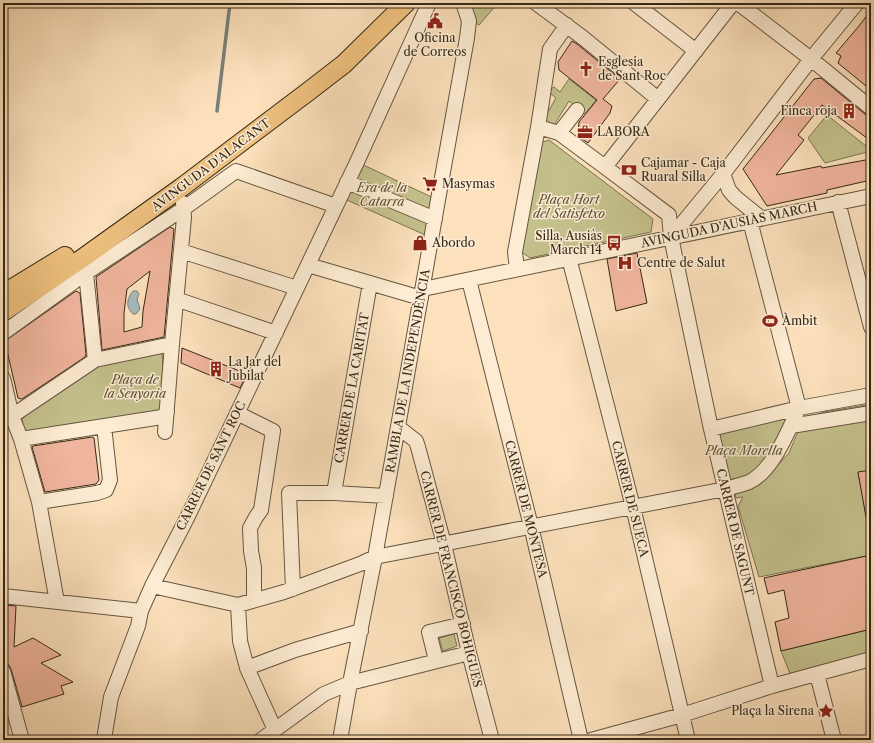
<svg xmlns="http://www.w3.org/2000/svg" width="874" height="743" font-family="'Libre Caslon Text',serif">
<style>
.green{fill:#c4c18d;stroke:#7c7452}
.water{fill:#a6babd;stroke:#78807b}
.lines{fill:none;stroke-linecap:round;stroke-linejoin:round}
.stream{stroke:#78807b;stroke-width:3.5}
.building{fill:#f0b59d;stroke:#342818;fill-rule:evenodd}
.minor-casing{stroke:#665641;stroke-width:16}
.major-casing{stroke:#342818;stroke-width:20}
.minor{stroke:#fdecd3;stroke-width:14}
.major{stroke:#eec07e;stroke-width:18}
.labels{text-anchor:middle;stroke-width:3;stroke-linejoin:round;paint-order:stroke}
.poi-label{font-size:12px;fill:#342818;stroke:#fdecd3;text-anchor:start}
.street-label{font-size:12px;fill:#342818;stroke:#fdecd3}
.park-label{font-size:12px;font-style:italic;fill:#584e35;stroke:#fdecd3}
</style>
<rect width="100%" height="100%" fill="#fce1bc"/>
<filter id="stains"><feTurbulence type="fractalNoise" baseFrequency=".005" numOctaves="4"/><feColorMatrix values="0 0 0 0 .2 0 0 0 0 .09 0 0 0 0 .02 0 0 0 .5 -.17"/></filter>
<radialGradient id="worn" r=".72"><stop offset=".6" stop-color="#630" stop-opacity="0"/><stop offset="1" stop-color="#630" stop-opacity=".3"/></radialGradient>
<path class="green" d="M469,3H498L479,25L474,22Z
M569,79L596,100L585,114L569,101L554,125L544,119L556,98L550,93L551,89L554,87L560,92Z
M827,115L871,150V151L825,163L808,138Z
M549,140L653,219L651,232L530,258L519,250L539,143Z
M357,162L438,200L432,238L340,197Z
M162,352L165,405L159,410L29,433L24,429L22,420L28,409L88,369Z
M871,404V470L858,473L871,541V555L759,577L738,506L743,497L736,498L735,493L761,483L789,453L803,419L824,412Z
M791,416L760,470L747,479L726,480L715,434Z
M871,629V653L791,676L781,651Z
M454,634L457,646L443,651L439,638Z"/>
<path class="water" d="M133,291H137L139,294L137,299L140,309L136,314H133C125,306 127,299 133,291Z"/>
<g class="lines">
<path class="stream" d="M217,111L230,3"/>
</g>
<path class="building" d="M871,10V90L838,63L841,56L836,53L859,26Z
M572,41L577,44L620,79L603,99L612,106L610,113L588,143L578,136L579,122L597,100L559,70L558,62Z
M821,78L866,115L871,116V141L822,105L798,135L804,140L776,175L821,166L822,168L871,159V180L827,190V193L767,206L743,169L814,79Z
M170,227L174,229L164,337L102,350L96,277ZM150,271L143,311L142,327L124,332V313L127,289Z
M637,253L647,303L616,311L607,259Z
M76,291L80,293L86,354L85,357L22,399L18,398L5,342V341Z
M182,348L247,374L240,388L181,363Z
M92,437L94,438L99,480L96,484L45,492L32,447L33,446Z
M871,470V517H866L858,472Z
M871,555V629L781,651L775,622L789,618L784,590L768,594L764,578Z
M3,605L16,606L14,647L33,638L43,644L61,655L41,663L73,682L61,686L64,694L22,707L11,669L9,665L4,663L3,661Z"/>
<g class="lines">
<g class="minor-casing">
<path id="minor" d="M536,3L582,37L658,99
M634,3L696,51
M738,3L811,59L871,108
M538,127L559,133L605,167L669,215L671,237L711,429L772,686
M559,133L577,110
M605,167L733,3
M723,174L729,190L735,197L761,218
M347,182L435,219
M838,202L871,327
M750,221L799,408
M671,237L723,174L811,59L857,3
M181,251L297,288
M569,258L633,507L688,740
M308,265L421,298
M517,269L515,252L538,127L550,49L567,25
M86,273L95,360
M469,280L531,526L581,740
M423,289L871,196
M176,299L276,333
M3,333L86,273L183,209L236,171L336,206
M172,344L184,218L183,203
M3,378L12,416L21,439L39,502L57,602
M237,413L273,431L261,510L256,517L250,528L251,551L254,568V600
M3,420L12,416L95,360L172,344L165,432
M791,426L871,413
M398,427L416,441L418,447L444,544L469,653L492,740
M711,429L799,408L871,395
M21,439L162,417L167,412
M334,493L370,283
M39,502L97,493L106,490L110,480L104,426
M152,586L238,605L284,592L360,564L375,557L725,489C733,487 741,485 749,482C773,471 788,431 799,408
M293,589L289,493H334L386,496
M3,596L141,611
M238,605L240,641L247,668L275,730
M436,660L429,632L463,624
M247,668L295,650L361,631
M3,671L22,740
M817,674L834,740
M104,740L105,733L111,697L138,626L141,611L152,586L187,518L275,334L357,162L429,3
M261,740L324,694L350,683L469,653
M340,740L350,683L375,557L438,200L467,38L469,21L463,3
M591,740L682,715L772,686L871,659"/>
</g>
<g class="major-casing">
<path id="major" d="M3,294L65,256
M3,312L80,260L182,187L309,91L344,64L406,3"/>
</g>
<use href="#minor" class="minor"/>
<use href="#major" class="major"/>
</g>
<defs>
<g id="civic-bare" transform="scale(1.2)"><path d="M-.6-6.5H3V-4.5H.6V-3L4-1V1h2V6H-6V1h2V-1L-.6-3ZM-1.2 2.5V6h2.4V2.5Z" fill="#8f2418" stroke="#fdecd3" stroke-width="2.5" paint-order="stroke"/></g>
<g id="church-bare" transform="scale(1.2)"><path d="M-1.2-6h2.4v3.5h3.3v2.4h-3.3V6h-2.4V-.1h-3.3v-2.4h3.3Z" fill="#8f2418" stroke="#fdecd3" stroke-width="2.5" paint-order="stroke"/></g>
<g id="building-bare" transform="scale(1.2)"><path d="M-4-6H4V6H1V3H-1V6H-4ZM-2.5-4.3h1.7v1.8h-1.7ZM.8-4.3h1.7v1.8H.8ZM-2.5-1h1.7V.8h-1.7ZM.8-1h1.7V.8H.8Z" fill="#8f2418" stroke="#fdecd3" stroke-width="2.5" paint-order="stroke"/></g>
<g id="office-bare" transform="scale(1.2)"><path d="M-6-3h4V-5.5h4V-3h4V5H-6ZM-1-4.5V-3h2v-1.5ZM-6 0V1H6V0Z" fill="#8f2418" stroke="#fdecd3" stroke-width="2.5" paint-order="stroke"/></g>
<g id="bank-bare" transform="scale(1.2)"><path d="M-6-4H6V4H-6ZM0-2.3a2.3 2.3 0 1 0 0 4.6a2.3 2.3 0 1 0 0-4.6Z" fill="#8f2418" stroke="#fdecd3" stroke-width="2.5" paint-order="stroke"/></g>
<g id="supermarket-bare" transform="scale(1.2)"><path d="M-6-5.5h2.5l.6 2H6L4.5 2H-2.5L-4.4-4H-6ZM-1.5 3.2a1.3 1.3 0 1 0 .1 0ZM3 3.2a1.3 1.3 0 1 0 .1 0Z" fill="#8f2418" stroke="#fdecd3" stroke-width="2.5" paint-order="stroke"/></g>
<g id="shop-bare" transform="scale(1.2)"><path d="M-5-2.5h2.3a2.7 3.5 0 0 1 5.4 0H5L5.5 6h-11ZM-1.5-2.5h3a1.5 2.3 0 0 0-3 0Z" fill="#8f2418" stroke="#fdecd3" stroke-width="2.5" paint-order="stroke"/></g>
<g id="bus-bare" transform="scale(1.2)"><path d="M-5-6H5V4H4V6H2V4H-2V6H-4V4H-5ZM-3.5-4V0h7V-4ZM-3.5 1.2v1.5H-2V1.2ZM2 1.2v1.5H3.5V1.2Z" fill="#8f2418" stroke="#fdecd3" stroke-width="2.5" paint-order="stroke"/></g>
<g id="hospital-bare" transform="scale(1.2)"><path d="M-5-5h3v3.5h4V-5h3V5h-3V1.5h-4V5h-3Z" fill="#8f2418" stroke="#fdecd3" stroke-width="2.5" paint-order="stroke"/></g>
<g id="stadium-bare" transform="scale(1.2)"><path d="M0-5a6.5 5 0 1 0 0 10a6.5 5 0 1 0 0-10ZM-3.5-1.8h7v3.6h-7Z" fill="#8f2418" stroke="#fdecd3" stroke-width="2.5" paint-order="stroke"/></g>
<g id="sight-bare" transform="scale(1.2)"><path d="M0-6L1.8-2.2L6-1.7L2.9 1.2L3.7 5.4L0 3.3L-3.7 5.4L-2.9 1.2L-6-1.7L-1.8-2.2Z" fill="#8f2418" stroke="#fdecd3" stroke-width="2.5" paint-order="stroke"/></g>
</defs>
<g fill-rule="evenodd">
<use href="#civic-bare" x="435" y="21"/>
<use href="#church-bare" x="586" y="69"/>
<use href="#building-bare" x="849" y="111"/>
<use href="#office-bare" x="585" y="132"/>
<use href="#bank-bare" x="629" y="170"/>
<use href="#supermarket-bare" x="430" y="184"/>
<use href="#shop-bare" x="420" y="243"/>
<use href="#bus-bare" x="614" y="243"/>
<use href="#hospital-bare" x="625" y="263"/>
<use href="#stadium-bare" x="770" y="321"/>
<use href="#building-bare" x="216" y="369"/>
<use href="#sight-bare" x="826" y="711"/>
</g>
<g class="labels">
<g class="poi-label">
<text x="435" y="42" text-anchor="middle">Oficina<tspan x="435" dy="14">de Correos</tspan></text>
<text x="598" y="66">Esglesia<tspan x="598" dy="14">de Sant Roc</tspan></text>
<text x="837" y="115" text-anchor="end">Finca roja</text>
<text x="597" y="136">LABORA</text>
<text x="641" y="167">Cajamar - Caja<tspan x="641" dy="14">Ruaral Silla</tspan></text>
<text x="442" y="188">Masymas</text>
<text x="602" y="240" text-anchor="end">Silla, Ausiàs<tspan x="602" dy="14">March 14</tspan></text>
<text x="432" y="247">Abordo</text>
<text x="637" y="267">Centre de Salut</text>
<text x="782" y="325">Àmbit</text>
<text x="228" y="366">La Jar del<tspan x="228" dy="14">Jubilat</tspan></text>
<text x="814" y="715" text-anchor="end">Plaça la Sirena</text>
</g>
<g class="street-label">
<text transform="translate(211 165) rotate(-37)" y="4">AVINGUDA D'ALACANT</text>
<text transform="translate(729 225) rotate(-12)" y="4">AVINGUDA D'AUSIÀS MARCH</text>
<text transform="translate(408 371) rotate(-80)" y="4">RAMBLA DE LA INDEPENDÈNCIA</text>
<text transform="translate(352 388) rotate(-80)" y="4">CARRER DE LA CARITAT</text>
<text transform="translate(211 466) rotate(-64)" y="4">CARRER DE SANT ROC</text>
<text transform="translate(630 499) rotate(76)" y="4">CARRER DE SUECA</text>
<text transform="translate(526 509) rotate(76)" y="4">CARRER DE MONTESA</text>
<text transform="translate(735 532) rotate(77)" y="4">CARRER DE SAGUNT</text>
<text transform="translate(451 579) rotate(76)" y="4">CARRER DE FRANCISCO BOHIGUES</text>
</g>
<g class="park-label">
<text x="382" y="192">Era de la<tspan x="382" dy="14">Catarra</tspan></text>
<text x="569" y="204">Plaça Hort<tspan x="569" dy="14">del Satisfetxo</tspan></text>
<text x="135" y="384">Plaça de<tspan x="135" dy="14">la Senyoria</tspan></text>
<text x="744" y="455">Plaça Morella</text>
</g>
</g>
<rect width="874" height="743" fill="none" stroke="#fce1bc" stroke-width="16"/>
<rect x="4" y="4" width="866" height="735" fill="none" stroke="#342818" stroke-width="2"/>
<rect x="8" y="8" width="858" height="727" fill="none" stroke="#342818"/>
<rect width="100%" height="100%" filter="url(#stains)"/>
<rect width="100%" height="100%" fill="url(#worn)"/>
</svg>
